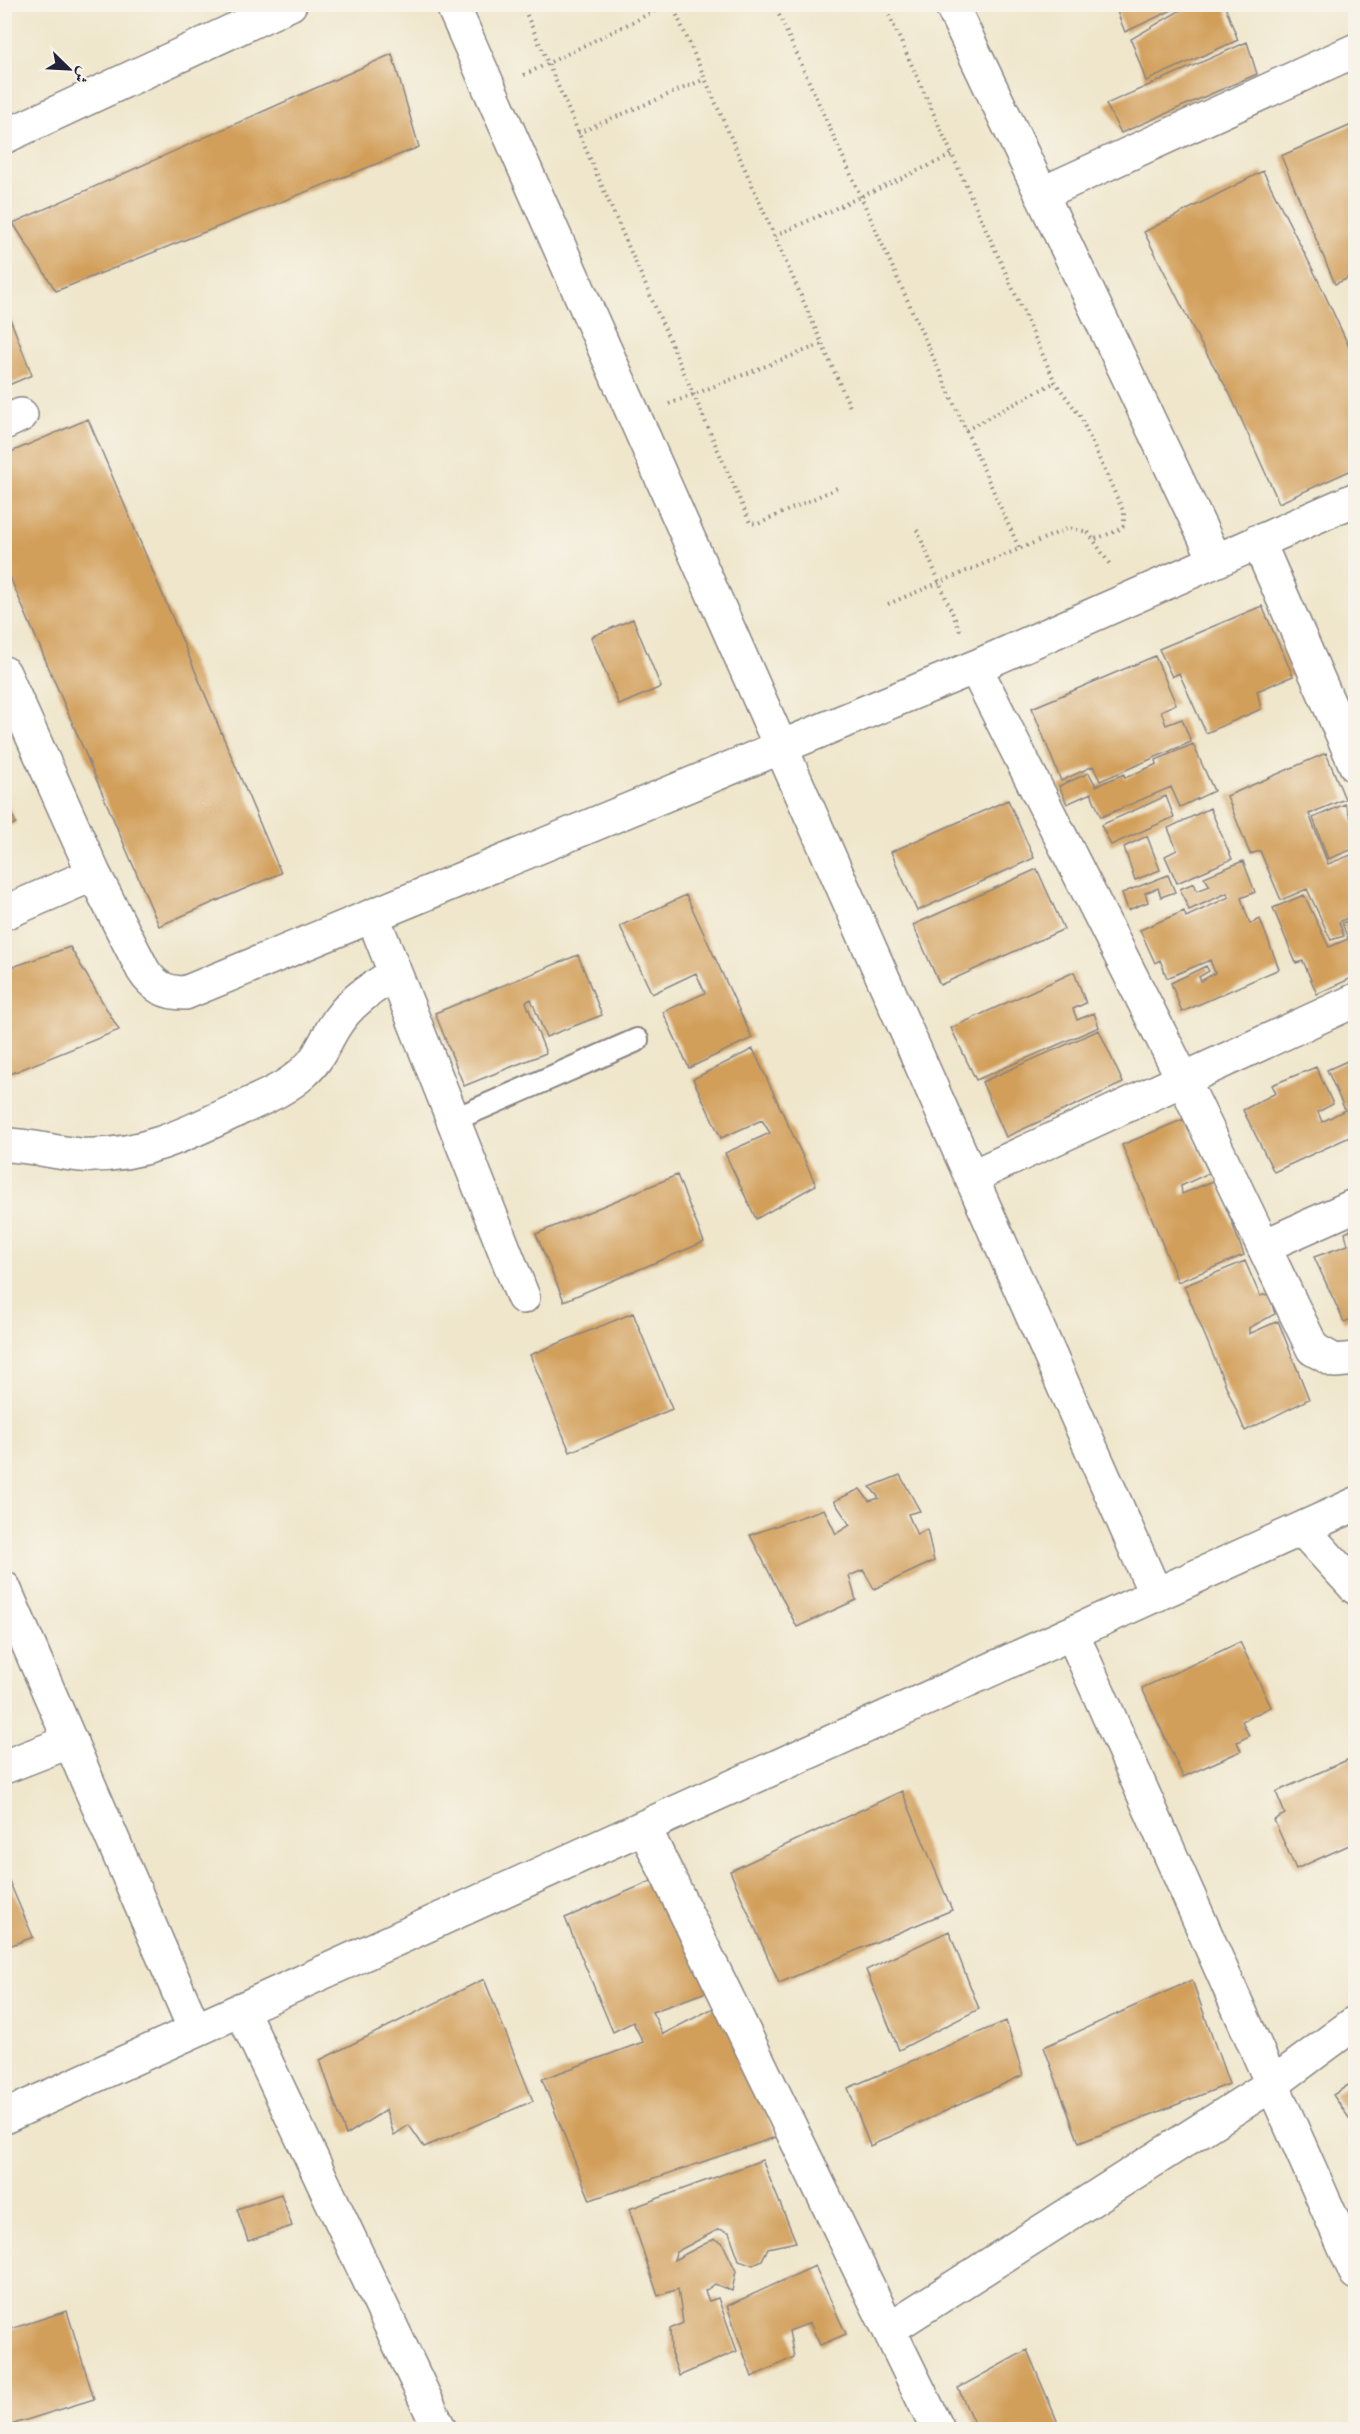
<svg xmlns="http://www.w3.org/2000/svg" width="1360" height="2434" font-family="'EB Garamond',Amiri,serif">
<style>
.building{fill:#d29f5a}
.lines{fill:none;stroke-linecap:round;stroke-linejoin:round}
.service-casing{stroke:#888483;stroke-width:26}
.minor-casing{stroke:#888483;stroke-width:36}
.path{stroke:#888483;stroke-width:4;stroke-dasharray:1.5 4.5;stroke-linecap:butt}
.service{stroke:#fff;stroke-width:22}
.minor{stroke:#fff;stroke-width:33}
</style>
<rect width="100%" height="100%" fill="#f7f3e8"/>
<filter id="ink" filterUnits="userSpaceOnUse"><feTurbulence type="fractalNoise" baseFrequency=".0167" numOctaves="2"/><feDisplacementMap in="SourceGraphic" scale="12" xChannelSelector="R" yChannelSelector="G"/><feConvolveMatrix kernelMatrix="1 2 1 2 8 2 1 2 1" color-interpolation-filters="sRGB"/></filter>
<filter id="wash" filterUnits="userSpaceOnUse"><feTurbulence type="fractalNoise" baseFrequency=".008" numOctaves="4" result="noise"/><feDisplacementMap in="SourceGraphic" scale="24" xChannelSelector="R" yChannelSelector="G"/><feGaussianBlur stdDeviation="1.35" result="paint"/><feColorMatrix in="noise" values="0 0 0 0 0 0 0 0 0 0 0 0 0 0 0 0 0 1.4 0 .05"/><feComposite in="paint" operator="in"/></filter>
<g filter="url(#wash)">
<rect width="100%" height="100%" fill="#efe6cb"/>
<g id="blocks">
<path class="building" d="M1114,4H1185L1125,32Z
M1191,4H1224L1238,40L1146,81L1131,39Z
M1247,42L1257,74L1121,133L1106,104Z
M392,54L419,147L56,291L13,223Z
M1356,123V275L1335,284L1281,156Z
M1263,171L1319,282L1356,362V468L1279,503L1229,392L1201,344L1144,232Z
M4,303L32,375L4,387Z
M88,419L281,873L159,926L4,563V455Z
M1262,606L1293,676L1257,691L1261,709L1206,733L1179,673L1172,677L1159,649Z
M633,619L661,687L619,705L591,637Z
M1155,656L1176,704L1161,711L1166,725L1182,719L1191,742L1100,781L1093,766L1061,781L1032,708Z
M1193,744L1214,791L1180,807L1171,787L1101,817L1091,793L1067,804L1059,786L1089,773L1096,786L1124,774L1125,778L1157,764L1156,760Z
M1326,753L1345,799L1309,814L1328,864L1356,853V914L1339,922L1344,936L1331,940L1307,889L1281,900L1260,851L1250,854L1227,796Z
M1166,796L1174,817L1111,845L1101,825Z
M4,797L16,823L4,828Z
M1008,800L1034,858L917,911L891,852Z
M1345,804L1356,831V848L1328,859L1313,818Z
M1210,808L1232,859L1177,883L1165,856L1177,850L1168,828Z
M1147,836L1160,870L1135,880L1124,847Z
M1243,861L1255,892L1241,898L1250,924L1260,919L1279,969L1182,1012L1171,983L1206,966L1209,971L1199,977L1201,981L1215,973L1210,960L1167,978L1160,960L1155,963L1140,930L1184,911L1186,917L1229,897L1227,893L1189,910L1180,889L1194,883L1197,891L1210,886L1204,877Z
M1037,869L1064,929L940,985L913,925Z
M1168,875L1175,892L1161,897L1158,888L1145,893L1148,902L1128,910L1122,893Z
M686,895L752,1038L689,1068L663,1012L705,993L696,973L652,994L620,926Z
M1304,895L1329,947L1348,939L1342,923L1356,918V976L1317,994L1303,961L1296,963L1273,908Z
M70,947L119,1030L10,1074L4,1070V970Z
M578,955L602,1015L546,1037L531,999L526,1002L546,1053L464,1086L435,1013Z
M1074,972L1086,1003L1073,1009L1077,1020L1094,1013L1099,1027L976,1080L951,1028Z
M1099,1030L1123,1083L1006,1137L982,1082Z
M753,1049L816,1185L756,1219L725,1153L770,1133L762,1120L721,1138L693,1079Z
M1356,1057V1134L1274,1172L1243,1110L1276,1093L1272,1085L1316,1067L1333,1104L1318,1112L1322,1122L1345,1110L1327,1070Z
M1184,1119L1209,1173L1181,1186L1182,1194L1216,1180L1244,1255L1178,1282L1122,1145Z
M677,1175L704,1242L564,1301L536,1234Z
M1356,1228V1317L1344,1322L1314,1257L1348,1245L1345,1233Z
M1245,1261L1260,1296L1269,1294L1275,1314L1249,1328V1334L1278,1321L1309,1399L1245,1431L1184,1286Z
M633,1313L672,1409L570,1452L530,1355Z
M900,1475L920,1511L908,1514L917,1535L927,1529L934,1561L874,1589L863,1570L849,1576L856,1600L797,1627L750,1535L824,1509L836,1534L850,1525L834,1501L860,1489L869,1501L879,1498L870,1487Z
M1240,1642L1271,1707L1242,1721L1249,1736L1237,1742L1241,1751L1183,1777L1142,1688Z
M1356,1756V1842L1296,1869L1274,1820L1285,1814L1276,1792Z
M902,1791L952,1910L779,1983L730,1871Z
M4,1869L33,1937L4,1948Z
M661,1877L717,1988L652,2012L663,2034L725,2002L776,2137L590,2200L542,2079L643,2042L633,2022L613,2032L565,1918Z
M949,1931L979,2009L899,2050L866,1970Z
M484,1979L533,2101L424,2147L409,2125L394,2135L386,2110L346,2135L320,2060Z
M1192,1980L1229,2084L1079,2143L1044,2047Z
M1006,2021L1023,2075L870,2146L848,2088Z
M1356,2080V2128L1333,2095Z
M762,2160L796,2242L768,2248L762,2260L753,2265L739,2260L729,2232L719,2229L676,2252L674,2260L714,2239L722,2242L736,2271L732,2291L715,2284L705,2291L709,2301L718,2298L737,2351L679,2376L671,2353L670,2329L683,2323L678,2289L658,2296L629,2209Z
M281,2194L292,2226L248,2241L237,2209Z
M815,2266L846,2334L820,2345L810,2323L789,2331L794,2357L752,2377L727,2306Z
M67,2311L94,2399L4,2427V2331Z
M1027,2350L1061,2430H977L958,2388Z"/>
</g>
</g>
<g filter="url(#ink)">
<use href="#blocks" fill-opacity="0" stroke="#888483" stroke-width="1.5"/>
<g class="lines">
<g class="service-casing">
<path id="service" d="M453,1120L637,1040"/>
</g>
<g class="minor-casing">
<path id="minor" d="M452,4L1156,1595
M951,4L1215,559
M4,137L290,4
M1041,194L1356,50
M4,423L21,415
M1258,541L1356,766
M975,667L1183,1079L1313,1349L1335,1361L1356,1359
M4,673L94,874L143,970C153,986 165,993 185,993L975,667L1356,499
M4,913L94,874
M373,917L523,1297
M4,1145C30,1145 55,1153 81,1155C140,1158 189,1133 241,1108C263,1098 286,1089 304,1072C319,1059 324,1043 334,1027C349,1002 371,988 395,974
M971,1177L1356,1000
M1264,1246L1356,1205
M1302,1529L1356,1588
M4,1588L195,2030
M1072,1633L1356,2273
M4,1767L71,1741
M644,1827L938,2430
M241,2009L440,2430
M4,2117L1356,1504
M889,2329L1271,2085L1356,2022"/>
</g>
<path class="path" d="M522,4L750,523L758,524L837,488
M672,4L850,407
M774,4L1019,548
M884,4L1055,382L1080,416L1124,513V525L1117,531L1095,539
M524,75L669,4
M578,133L705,79
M775,236L952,155
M669,404L822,344
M966,430L1055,382
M917,530L960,631
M888,604L1069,528L1088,532L1111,566"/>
<use href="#service" class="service"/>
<use href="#minor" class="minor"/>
</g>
</g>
<rect width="1360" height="2434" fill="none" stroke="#f7f3e8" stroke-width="24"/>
<g transform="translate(69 69) rotate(114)" stroke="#f7f3e8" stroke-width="4.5" paint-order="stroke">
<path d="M0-4.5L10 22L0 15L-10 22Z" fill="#22223b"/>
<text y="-9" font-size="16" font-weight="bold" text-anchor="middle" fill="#22223b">ش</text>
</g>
</svg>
